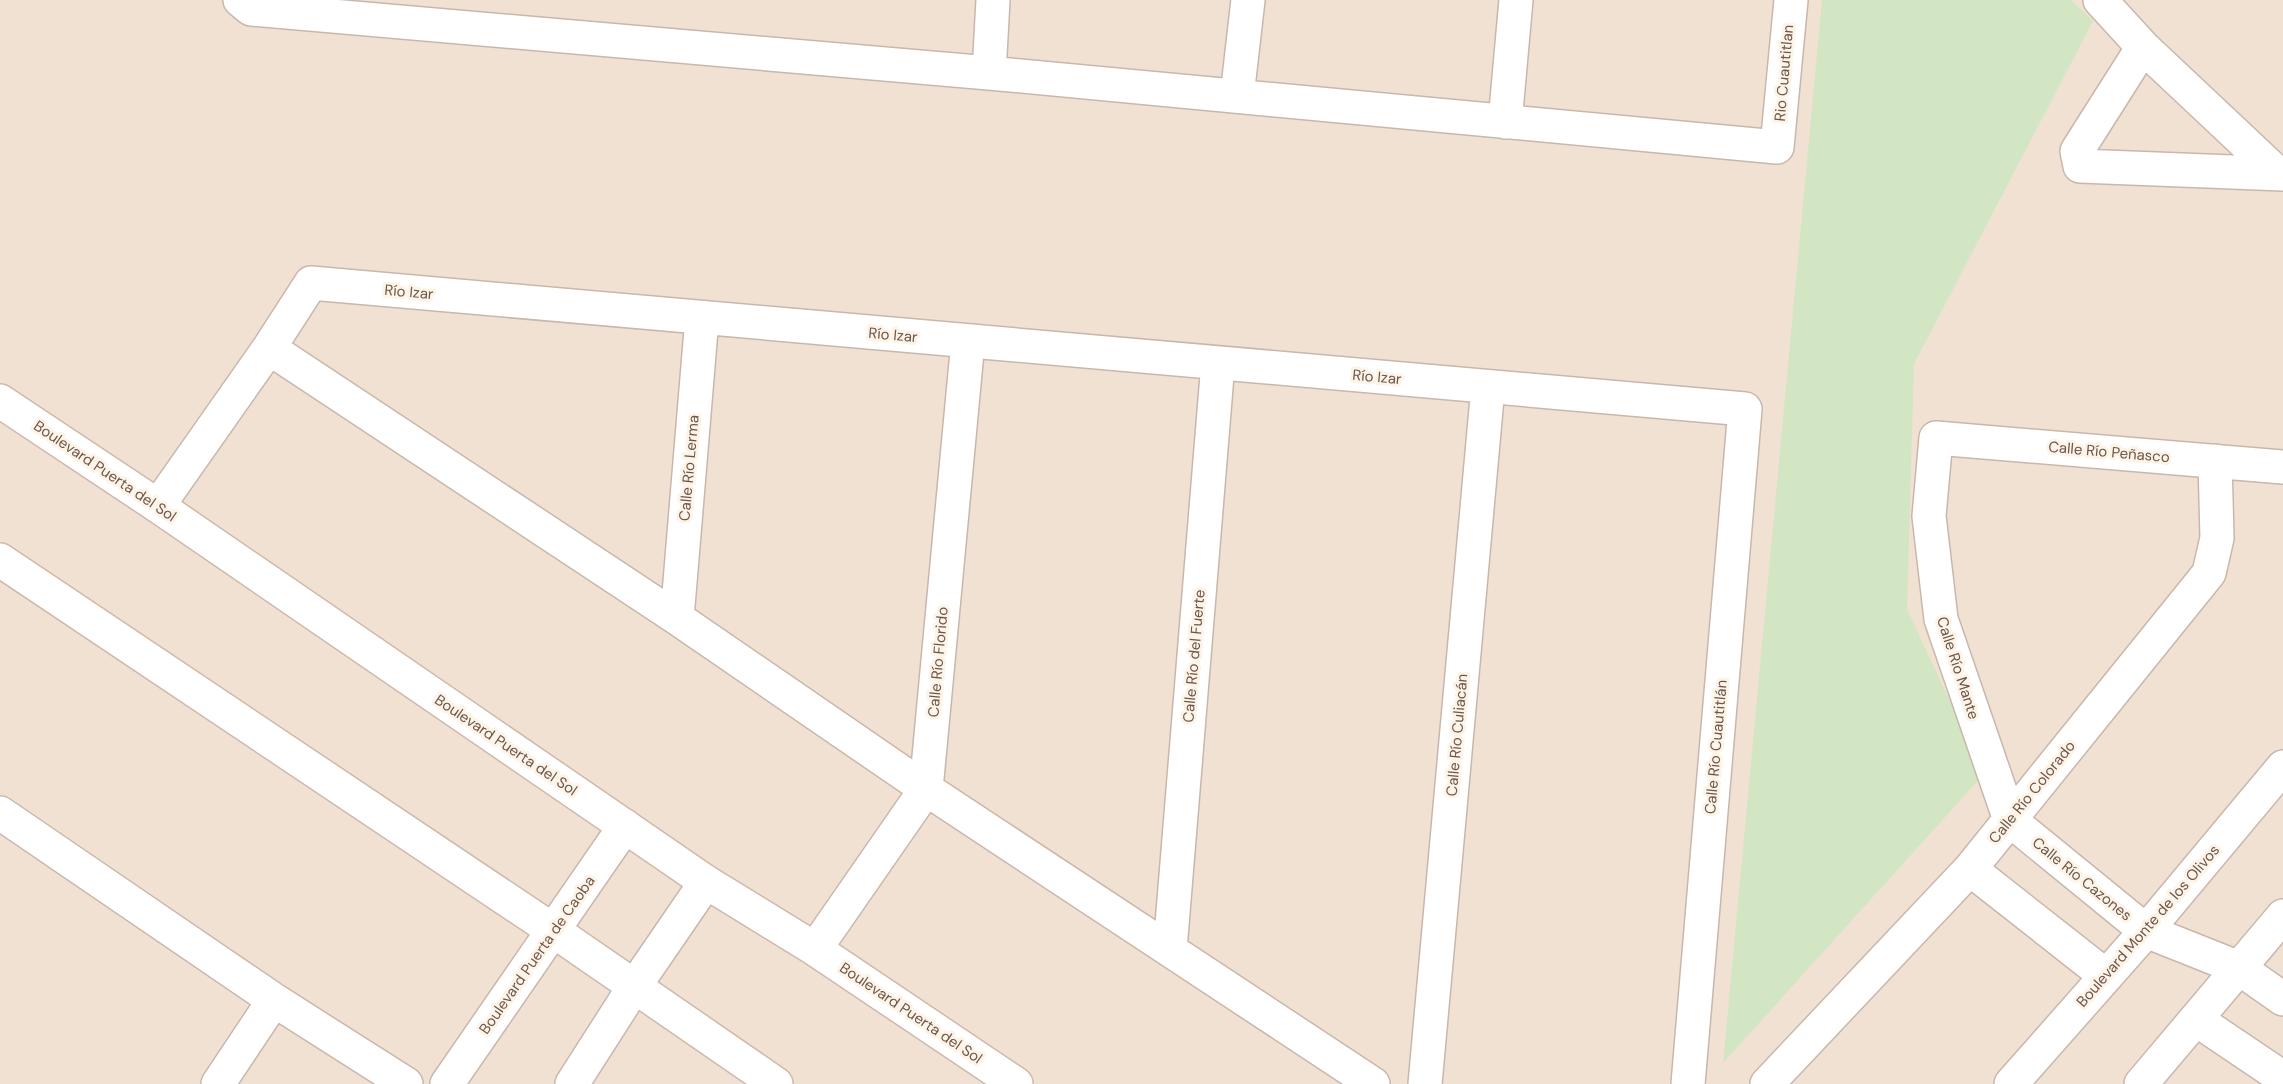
<svg xmlns="http://www.w3.org/2000/svg" width="2283" height="1084" font-family="'DM Sans',sans-serif">
<style>
.residential{fill:#f1e1d2}
.green{fill:#d3e6c3}
.lines{fill:none;stroke-linecap:round;stroke-linejoin:round}
.minor-casing{stroke:#c9b7ab;stroke-width:36}
.tertiary-casing{stroke:#c9b7ab;stroke-width:36}
.secondary-casing{stroke:#ceb9ab;stroke-width:36}
.minor{stroke:#fff;stroke-width:33}
.tertiary{stroke:#fff;stroke-width:33}
.secondary{stroke:#fff;stroke-width:33}
.labels{text-anchor:middle;stroke-width:6;stroke-linejoin:round;paint-order:stroke}
.street-label{font-size:15px;fill:#6f564b;stroke:#fdf4e8}
</style>
<rect width="100%" height="100%" fill="#faf0e3"/>
<path class="residential" d="M0,0H2283V1084H0Z"/>
<path class="green" d="M1822,0H2071L2093,21L1914,364L1907,609L1984,774L1723,1063Z"/>
<g class="lines">
<g class="minor-casing">
<path id="minor" d="M240,0L251,9L989,73L1777,147L1791,0
M2100,0L2143,47L2277,173
M2143,47L2077,151L2080,166L2283,174
M989,73L993,0
M1237,96L1248,0
M1505,122L1516,0
M269,348L677,618L926,789L1373,1084
M2283,467L1936,438L1929,516L1941,619L2010,820L2146,931L2239,968L2283,999
M158,506L269,348L311,283L1745,409L1688,1084
M677,618L702,318
M0,813L274,1000L406,1084
M1970,869L2106,976
M815,949L926,789L968,341
M1170,949L1218,363
M2197,1020L2283,1078
M218,1084L274,1000
M1425,1084L1488,387
M1767,1084L1970,869L2209,573L2217,538L2215,461"/>
</g>
<g class="tertiary-casing">
<path id="tertiary" d="M447,1084L625,826
M572,1084L634,987L706,882
M2011,1084L2146,931L2283,767
M2141,1084L2283,916"/>
</g>
<g class="secondary-casing">
<path id="secondary" d="M0,401L158,506L706,882L815,949L1016,1084
M0,560L554,931L776,1084"/>
</g>
<use href="#minor" class="minor"/>
<use href="#tertiary" class="tertiary"/>
<use href="#secondary" class="secondary"/>
</g>
<g class="labels">
<g class="street-label">
<text transform="translate(1784 73) rotate(-85)" y="5">Rio Cuautitlan</text>
<text transform="translate(409 292) rotate(5)" y="5">Río Izar</text>
<text transform="translate(893 335) rotate(5)" y="5">Río Izar</text>
<text transform="translate(1377 377) rotate(5)" y="5">Río Izar</text>
<text transform="translate(2109 452) rotate(5)" y="5">Calle Río Peñasco</text>
<text transform="translate(689 468) rotate(-85)" y="5">Calle Río Lerma</text>
<text transform="translate(105 471) rotate(34)" y="5">Boulevard Puerta del Sol</text>
<text transform="translate(1194 656) rotate(-85)" y="5">Calle Río del Fuerte</text>
<text transform="translate(938 662) rotate(-85)" y="5">Calle Río Florido</text>
<text transform="translate(1958 668) rotate(72)" y="5">Calle Río Mante</text>
<text transform="translate(1457 735) rotate(-85)" y="5">Calle Río Culiacán</text>
<text transform="translate(506 745) rotate(34)" y="5">Boulevard Puerta del Sol</text>
<text transform="translate(1716 747) rotate(-85)" y="5">Calle Río Cuautitlán</text>
<text transform="translate(2032 792) rotate(-51)" y="5">Calle Río Colorado</text>
<text transform="translate(2082 879) rotate(39)" y="5">Calle Río Cazones</text>
<text transform="translate(2148 926) rotate(-49)" y="5">Boulevard Monte de los Olivos</text>
<text transform="translate(537 955) rotate(-55)" y="5">Boulevard Puerta de Caoba</text>
<text transform="translate(911 1013) rotate(34)" y="5">Boulevard Puerta del Sol</text>
</g>
</g>
</svg>
